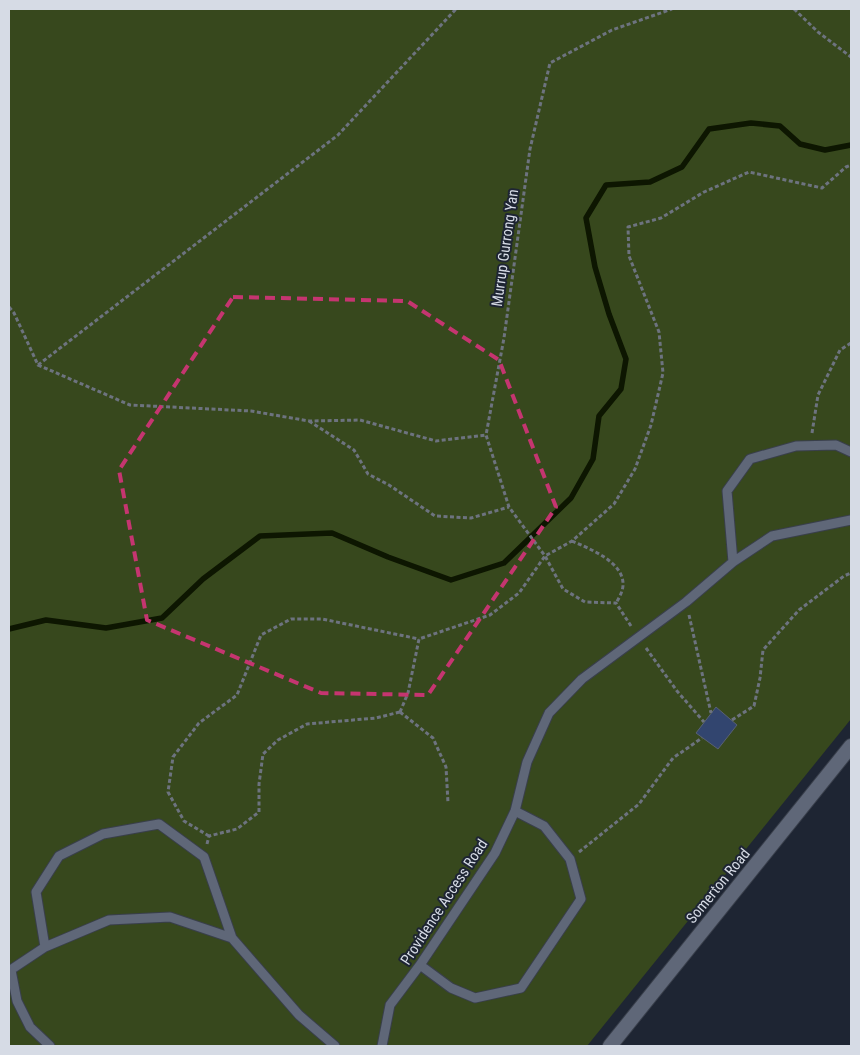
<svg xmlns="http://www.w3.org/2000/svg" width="860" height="1055" font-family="'Roboto Condensed',sans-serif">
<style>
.green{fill:#37481d}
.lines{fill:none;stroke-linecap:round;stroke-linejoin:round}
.stream{stroke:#0d1601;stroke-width:5.5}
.building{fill:#32456f;stroke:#596172}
.service-casing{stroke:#393f4b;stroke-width:11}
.secondary-casing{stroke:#393f4b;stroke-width:16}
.path{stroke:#6d737f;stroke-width:3;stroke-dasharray:4 2.5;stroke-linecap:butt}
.service{stroke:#5f6778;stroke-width:9}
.secondary{stroke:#5f6778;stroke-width:14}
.marked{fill:none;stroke:#c53570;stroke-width:4;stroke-dasharray:10 6;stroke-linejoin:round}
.labels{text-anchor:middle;stroke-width:4;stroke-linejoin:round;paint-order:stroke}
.street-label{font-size:15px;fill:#d6dbe5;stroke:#1e2533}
</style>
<rect width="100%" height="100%" fill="#1e2533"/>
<path class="green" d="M9,9H851V719L587,1046H9Z"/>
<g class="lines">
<path class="stream" d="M9,629L46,620L106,628L162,618L203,579L260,536L332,533L388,557L451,580L504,563L571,498L593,459L599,416L621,389L626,359L609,314L595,267L586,218L606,185L650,182L682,167L709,129L751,123L780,126L800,144L825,150L851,145"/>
</g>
<path class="building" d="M716,707L737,725L718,749L696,733Z"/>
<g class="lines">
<g class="service-casing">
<path id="service" d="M733,562L727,491L750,459L796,446L836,445L851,452
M45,947L36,892L59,856L103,834L159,824L204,857L232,938
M420,965L451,988L475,998L521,988L581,899L570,859L544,826L515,811
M11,970L17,1001L30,1027L50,1046
M9,971L45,947L109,920L170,917L232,938L299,1015L335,1046
M382,1046L390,1005L420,965L495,853L515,811L527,762L549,713L582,679L686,602L733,562L772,536L851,520"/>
</g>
<g class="secondary-casing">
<path id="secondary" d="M610,1046L851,746"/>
</g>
<path class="path" d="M794,9L818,32L851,57
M9,307L14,313L38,365L130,405L251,411L309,421L360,420L436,441L486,435
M38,365L338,135L456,9
M309,421L354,450L368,474L389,485L435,516L471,518L509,507
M812,433L818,395L840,350L851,343
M572,541C590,549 624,562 623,585C623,591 619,598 616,603
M689,615L711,713
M631,626L616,603L585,602L563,589L545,556L509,507L486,435L504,338L530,149L550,63L612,30L672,9
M646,648L677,691L704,722
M400,712L408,693L419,639L490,615L519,593L545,556L572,541L614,504L635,469L651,425L663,373L659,332L629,256L628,227L661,218L704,192L749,172L822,188L846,167L851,165
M400,712L433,738L446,767L448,803
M732,720L754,706L760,678L763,650L799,610L844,576L851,573
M209,836L184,821L168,792L173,757L199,723L237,695L261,635L291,619H322L419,639
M207,844L209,836L237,829L259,812V784L263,754L278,740L307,724L376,718L400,712
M579,852L639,804L673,758L702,738"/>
<use href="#service" class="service"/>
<use href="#secondary" class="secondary"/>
</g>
<path class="marked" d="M233,297L407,301L499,360L556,507L428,695L321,693L147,620L119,470Z"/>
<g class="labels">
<g class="street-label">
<text transform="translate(505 248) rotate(-82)" y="5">Murrup Gurrong Yan</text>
<text transform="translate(718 886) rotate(-51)" y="5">Somerton Road</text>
<text transform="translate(444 902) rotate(-57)" y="5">Providence Access Road</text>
</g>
</g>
<rect width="860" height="1055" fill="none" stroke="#d6dbe5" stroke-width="20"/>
</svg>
